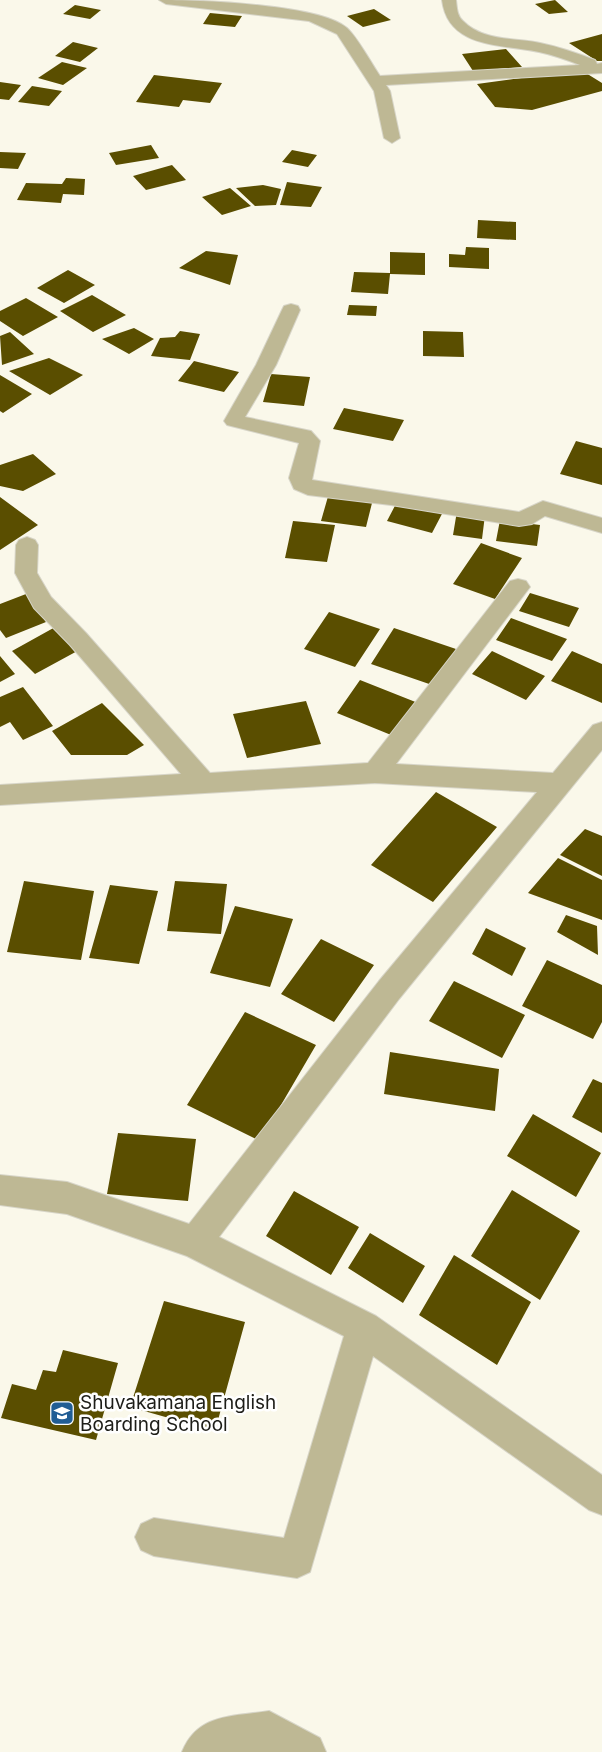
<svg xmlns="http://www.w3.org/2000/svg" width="602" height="1752" font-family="Inter,sans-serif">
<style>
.building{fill:#5a4e00}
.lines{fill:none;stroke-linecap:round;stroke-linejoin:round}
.minor-casing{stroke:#d7d5c8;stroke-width:2}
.minor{fill:#beb894;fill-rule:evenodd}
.labels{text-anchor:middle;stroke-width:5;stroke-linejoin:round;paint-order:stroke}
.near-poi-label{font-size:19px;fill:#1d1d18;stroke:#fff;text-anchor:start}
</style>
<rect width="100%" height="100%" fill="#faf8ea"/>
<path class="building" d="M555,0L568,12L549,14L535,4Z
M75,5L101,10L90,19L63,14Z
M374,9L391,20L363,27L347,16Z
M210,13L242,16L235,27L203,24Z
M602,34V61H597L569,43Z
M73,42L98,48L80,62L55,56Z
M506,49L522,67L473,71L462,54Z
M62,62L87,68L63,85L38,78Z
M581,70L602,83V91L532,110L495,107L477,84Z
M154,75L222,83L210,103L183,100L179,107L136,102Z
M0,82L21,85L9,100L0,99Z
M32,86L62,91L49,106L18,102Z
M151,145L159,158L116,165L109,153Z
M292,150L317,155L308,167L282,162Z
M0,152L26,153L18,169L0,168Z
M172,165L186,180L146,190L133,176Z
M66,178L85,179L84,195L63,194L61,203L17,200L26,183L62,184Z
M287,182L322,187L311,207L280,205Z
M263,185L281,189L276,205L255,206L236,188Z
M230,188L251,206L222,215L202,197Z
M478,220L516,222V240L477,238Z
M466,247L489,248V269L449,267V254L465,255Z
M206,251L238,255L230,285L179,268Z
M390,252L425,253V275L390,274L388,294L351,292L354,272L390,273Z
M68,270L95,285L64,303L37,288Z
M92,295L126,315L93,332L60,311Z
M26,298L58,317L23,336L0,321V311Z
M349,305L377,306L376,316L347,315Z
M134,328L154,339L129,354L102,339Z
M180,331L200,334L190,360L151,356L160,338L175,337Z
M423,331L463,332L464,357L423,356Z
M10,332L34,354L2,365L0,336Z
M49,358L83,375L50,395L9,371Z
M194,361L239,372L224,392L178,381Z
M271,374L310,377L304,406L263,402Z
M0,375L32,394L3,413L0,411Z
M344,408L404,420L393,441L333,429Z
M576,441L602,448V485L560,474Z
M33,454L56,474L23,491L0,486V465Z
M329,493L373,499L366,527L321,521Z
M0,497L38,525L0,550Z
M398,500L443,512L432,533L387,521Z
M457,511L485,515L482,539L453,535Z
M500,520L540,525L537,546L496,541Z
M293,521L335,525L327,562L285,558Z
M481,543L522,558L495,599L453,584Z
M530,593L579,608L569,627L519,611Z
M26,594L46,622L6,638L0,630V604Z
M329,612L380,629L355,667L304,649Z
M511,618L567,639L552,661L496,640Z
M57,626L81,649L35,674L12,651Z
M394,628L456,649L435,686L371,664Z
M492,651L545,676L526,700L472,674Z
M572,651L602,664V703L551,681Z
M0,656L15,674L0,682Z
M360,680L418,703L396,737L337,713Z
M23,687L53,726L23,740L10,722L0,727V697Z
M306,701L321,744L247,758L233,714Z
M102,703L144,745L127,755H71L52,731Z
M436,792L497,827L433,902L371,865Z
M585,829L602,836V876L560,855Z
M558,858L602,880V920L528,893Z
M24,881L94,891L81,960L7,952Z
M175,881L227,884L221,934L167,931Z
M110,885L158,891L139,964L89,958Z
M235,906L293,919L270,987L210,973Z
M566,915L597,926L598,955L557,932Z
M486,928L526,948L512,976L472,954Z
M321,939L374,965L334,1022L281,994Z
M547,960L602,985V1022L593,1039L522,1006Z
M454,981L525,1015L502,1058L429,1021Z
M245,1012L316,1045L260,1141L187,1105Z
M390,1052L499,1069L495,1111L384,1094Z
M593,1079L602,1083V1133L572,1117Z
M533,1114L601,1153L576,1197L507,1156Z
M118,1133L196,1139L188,1201L107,1194Z
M512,1190L580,1231L540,1300L471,1256Z
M294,1191L359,1227L331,1275L266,1236Z
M370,1233L425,1266L403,1303L348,1268Z
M454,1255L531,1302L497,1365L419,1315Z
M164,1301L245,1322L215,1431L130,1407Z
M63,1350L118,1363L96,1440L1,1418L12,1384L36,1390L43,1370L56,1372Z"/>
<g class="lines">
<g class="minor-casing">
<path id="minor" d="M159,0C197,0 320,4 347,28C357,37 372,64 380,76L580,65C567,60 553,55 539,52C502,44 448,49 442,0H456C457,8 457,16 463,21C482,41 516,38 540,43C559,47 577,53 595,60L597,64L602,63V73L386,85L390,91L400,138L392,143L384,138L374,91L337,34L309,21L166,4Z
M291,304L298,306L300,310L276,365L245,417L311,431L320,441L312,480L519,512L543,501L602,518V533L545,516L532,524L519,526L391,505L308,495L294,489L289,478L299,443L227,425L224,421L256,365L282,310L284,306Z
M27,537L35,540L38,545L37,573L51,597L86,633L210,773L368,763L510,581L518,579L526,581L530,587L396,764L553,773L593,725L602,722V750L399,999L219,1237L376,1316L602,1475V1515L589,1510L373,1356L310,1572L297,1578L154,1556L141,1550L135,1537L141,1524L154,1518L284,1538L344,1336L187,1256L67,1214L0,1205V1175L67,1182L189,1224L379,981L537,792L375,783L0,805V785L181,774L70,645L34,608L15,573L16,545L19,540Z
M269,1711L320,1738L326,1752H182C198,1713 232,1717 269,1711Z"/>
</g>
<use href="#minor" class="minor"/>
</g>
<defs>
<g id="school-square" transform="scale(1.25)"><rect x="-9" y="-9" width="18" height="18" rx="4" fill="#215d94" stroke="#fff"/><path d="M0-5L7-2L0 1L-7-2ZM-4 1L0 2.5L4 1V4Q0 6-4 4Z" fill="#fff"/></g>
</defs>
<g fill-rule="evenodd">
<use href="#school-square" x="62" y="1413"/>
</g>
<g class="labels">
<g class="near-poi-label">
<text x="80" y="1409">Shuvakamana English<tspan x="80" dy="22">Boarding School</tspan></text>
</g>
</g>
</svg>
